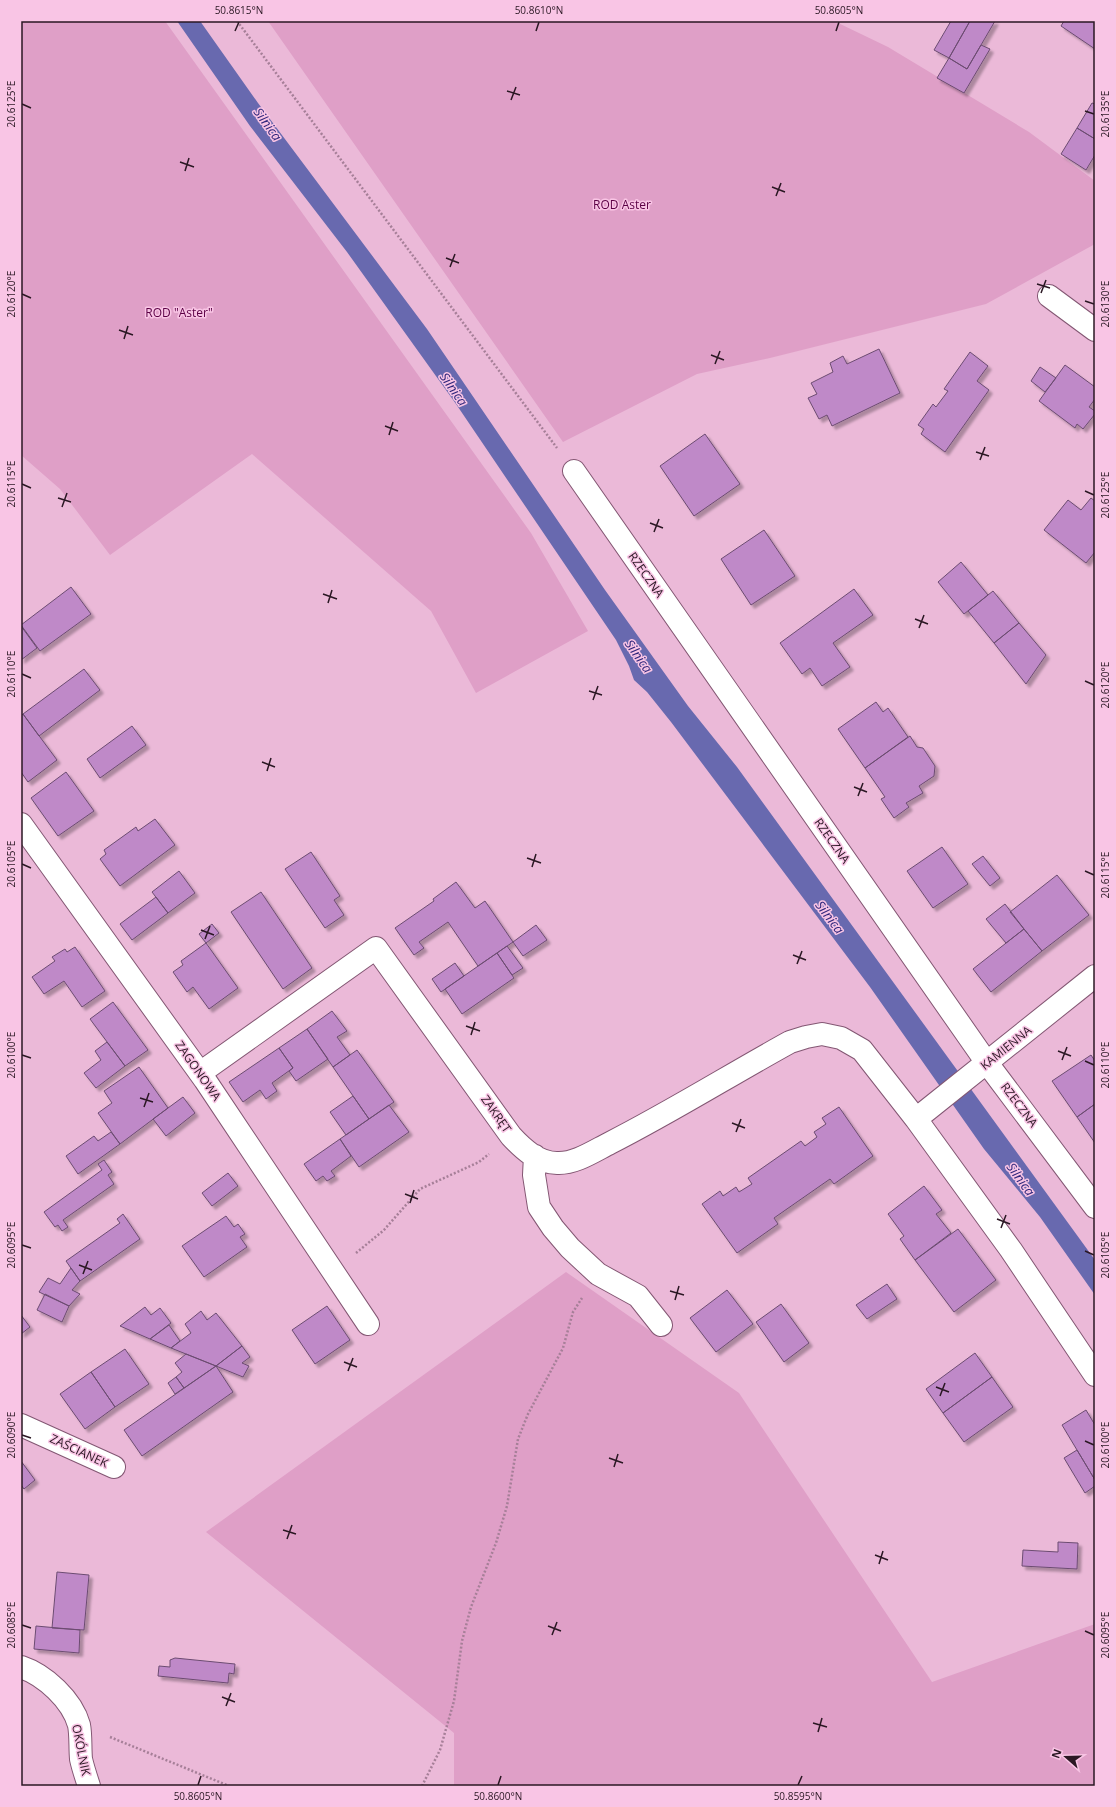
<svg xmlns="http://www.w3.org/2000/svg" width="1116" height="1807" font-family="'Open Sans',sans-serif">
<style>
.green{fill:#df9fc7}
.water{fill:#6869af}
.building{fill:#bf89c8;stroke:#6c4c71;filter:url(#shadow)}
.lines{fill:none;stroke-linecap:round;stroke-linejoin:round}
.minor-casing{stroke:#835773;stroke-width:24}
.path{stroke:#a67f98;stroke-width:2.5;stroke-dasharray:2 2;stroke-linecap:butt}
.minor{stroke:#fff;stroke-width:22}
.ticks{fill:none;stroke:#2a1723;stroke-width:1.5}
.labels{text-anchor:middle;stroke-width:3;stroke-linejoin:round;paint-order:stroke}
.park-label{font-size:12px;fill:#5b0045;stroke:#f9c5e5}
.street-label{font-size:12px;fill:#2a1723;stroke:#f9c5e5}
.water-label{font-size:13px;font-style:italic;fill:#30267b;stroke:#f9c5e5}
.neatline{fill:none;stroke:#2a1723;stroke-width:1.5}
.ticks-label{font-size:10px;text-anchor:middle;fill:#2a1723}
</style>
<defs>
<filter id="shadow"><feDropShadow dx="3.5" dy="3.5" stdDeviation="1" flood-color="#0004"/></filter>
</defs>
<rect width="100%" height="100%" fill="#ebb9d8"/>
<path class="green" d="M21,21H165L531,533L588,631L476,693L431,611L252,454L110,555L60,489L21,455Z
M268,21H834L888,47L1029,132L1095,181V244L986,304L770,358L697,374L563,442Z
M566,1272L739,1393L932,1682L1095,1624V1786H454V1733L206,1532Z"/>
<path class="water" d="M177,21H200L258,103L427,329L605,590L688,706L737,767L1095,1260V1295L1040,1217L984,1149L870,987L671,722L647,692L634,680L629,666L616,640L456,404L347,252L250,126Z"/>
<path class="building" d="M951,21H970L949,58L934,50Z
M970,21H995L967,69L949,58Z
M1064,21H1095V49L1061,26Z
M981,45L990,49L964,93L937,78L949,58L967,69Z
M1092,103L1095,104V139L1077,128Z
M1077,128L1095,139V155L1086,170L1061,154Z
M879,349L900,393L832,426L827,415L819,419L808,398L817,394L811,383L833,372L830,363L843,356L847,364Z
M970,352L988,366L977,381L989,390L945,452L921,434L924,429L918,425L933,404L936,407L948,391L944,389Z
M1065,365L1095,387V399L1089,407L1095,411V414L1083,429L1077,424L1075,428L1039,401Z
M1040,367L1056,378L1045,392L1031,381Z
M705,434L740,484L694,516L660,466Z
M1091,498L1095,501V552L1086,563L1044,530L1068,500L1081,510Z
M764,530L795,576L751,605L721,559Z
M961,562L988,595L964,614L938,582Z
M71,587L91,614L40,651L21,625Z
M854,589L873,615L833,643L850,667L822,686L810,668L802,674L780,643Z
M993,591L1019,623L994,643L968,611Z
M1019,623L1046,655L1026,684L994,643Z
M21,626L37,648L21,660Z
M84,669L100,690L39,736L23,714Z
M876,702L883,712L888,708L908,737L865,768L838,729Z
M23,714L57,760L28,782L21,772V716Z
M132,726L146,745L100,778L87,759Z
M910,736L917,747L923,748L935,766L934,776L919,786L923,793L906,803L909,807L894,818L881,799L885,797L865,768Z
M66,772L94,811L58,836L31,798Z
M155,819L175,845L120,886L100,859L106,854L104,850L136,827L138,831Z
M942,847L968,884L933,908L907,871Z
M311,852L340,896L334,900L344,915L325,928L285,869Z
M983,856L1000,878L990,886L972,864Z
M179,871L195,893L168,913L152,892Z
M1057,875L1089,915L1042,951L1010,912Z
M456,882L475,908L485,901L513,942L478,966L448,922L419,942L424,948L414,955L395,928L434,901L433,899Z
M261,892L312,968L283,989L231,912Z
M156,897L168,913L132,940L120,924Z
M1005,904L1024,929L1006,943L986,919Z
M212,924L219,933L206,943L199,934Z
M536,925L547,940L523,956L513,942Z
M1024,929L1042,951L991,992L973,969Z
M206,943L238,988L209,1009L193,987L187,992L173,972L183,965L181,961Z
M507,946L523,968L512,975L497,953Z
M75,947L105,991L82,1007L64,981L44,994L32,977L55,961L52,957L65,949L67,952Z
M497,953L514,978L462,1014L445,989Z
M455,963L464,976L441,992L432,979Z
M113,1002L148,1050L125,1066L90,1019Z
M332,1011L347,1031L337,1037L350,1055L333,1067L307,1029Z
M307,1029L328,1059L296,1081L289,1071L293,1068L279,1048Z
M107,1042L125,1066L96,1088L84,1073L101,1060L95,1051Z
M279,1048L293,1068L272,1083L277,1091L266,1099L260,1090L243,1102L229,1082Z
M357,1050L394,1102L369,1119L333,1067Z
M1091,1055L1095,1061V1104L1077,1117L1052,1081Z
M139,1067L168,1108L120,1144L98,1113L112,1103L104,1091Z
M353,1096L369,1119L346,1135L330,1112Z
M183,1097L195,1113L166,1136L153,1119Z
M1095,1104V1143L1077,1117Z
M389,1105L409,1132L359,1167L340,1139Z
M839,1107L873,1156L834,1184L830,1179L774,1218L778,1224L737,1253L702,1204L720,1191L723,1196L736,1187L739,1192L752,1184L748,1178L801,1141L805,1146L817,1137L814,1132L826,1124L822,1118Z
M111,1132L120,1144L78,1174L66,1156L94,1136L98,1141Z
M340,1139L351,1156L331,1171L335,1176L327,1181L323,1176L316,1181L304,1164Z
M104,1160L112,1172L108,1175L114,1184L63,1220L68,1227L62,1231L58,1225L55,1227L44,1212L102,1170L98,1164Z
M228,1173L238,1186L212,1206L202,1193Z
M924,1186L942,1210L936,1214L951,1233L915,1260L900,1239L904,1236L888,1214Z
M123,1214L140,1239L80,1281L66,1261L120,1223L117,1219Z
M226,1216L234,1227L238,1224L245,1234L240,1237L247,1247L204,1277L182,1246Z
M958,1229L996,1280L954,1312L915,1260Z
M71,1268L80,1281L72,1290L80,1294L69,1306L39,1292L48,1278L60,1284Z
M887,1284L897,1299L867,1319L856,1305Z
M727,1290L753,1324L716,1352L690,1318Z
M45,1294L69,1306L62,1322L37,1310Z
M781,1304L809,1343L784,1362L756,1322Z
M327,1306L350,1340L315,1364L292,1330Z
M145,1307L151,1315L160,1308L171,1323L150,1339L120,1326Z
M201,1311L207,1320L216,1313L242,1346L216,1366L171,1348L191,1333L185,1324Z
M21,1315L30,1327L21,1334Z
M169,1325L180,1341L171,1348L150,1339Z
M242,1346L250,1357L242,1363L249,1366L243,1377L216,1366Z
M125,1349L149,1384L115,1407L91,1372Z
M975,1353L992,1377L943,1413L926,1389Z
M186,1354L216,1366L184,1388L176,1377L182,1372L175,1363Z
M216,1366L233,1392L142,1456L124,1430Z
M91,1372L115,1407L85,1429L60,1394Z
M176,1377L184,1388L175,1394L168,1383Z
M992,1377L1013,1407L964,1442L943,1413Z
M1086,1410L1095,1425V1480L1062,1425Z
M1077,1450L1095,1480V1486L1085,1493L1064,1458Z
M21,1461L35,1480L24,1489L21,1485Z
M1058,1542L1078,1543L1077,1569L1022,1566L1023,1550L1058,1552Z
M57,1572L89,1575L84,1630L52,1628Z
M36,1626L80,1630L79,1653L34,1649Z
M175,1658L235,1664L234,1674L229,1673L228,1683L158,1676L159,1666L170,1667V1660Z"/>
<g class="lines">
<g class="minor-casing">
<path id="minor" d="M1049,296L1095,330
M574,471L987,1063L1095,1207
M21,824L205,1080L368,1324
M200,1073L376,948L511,1136C523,1149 538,1163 557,1163C575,1164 594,1151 610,1143C671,1112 730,1075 790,1042L806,1037L822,1034L841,1038L862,1050L916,1119L1011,1250L1095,1375
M916,1119L1095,976
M535,1156L534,1175L539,1207L553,1228L570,1248L598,1274L638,1296L661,1325
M21,1425L114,1467
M21,1667C45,1675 72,1700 79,1725C81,1735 80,1748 81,1759C83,1768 86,1777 89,1786"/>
</g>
<path class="path" d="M237,21L557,448
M356,1253L384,1230L420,1189L479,1162L489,1154
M110,1737L229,1786
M422,1786L440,1750L454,1701L462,1641L471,1607L496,1543L507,1506L518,1439L528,1414L563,1348L573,1312L582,1298"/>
<use href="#minor" class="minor"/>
</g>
<path class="ticks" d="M235,31L239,22M536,31L539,22M836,31L839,22M507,91L520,95M511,100L516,87M22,104L31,108M1085,111L1094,114M180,162L194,167M185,171L189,158M772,187L785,192M776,196L781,183M446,258L459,263M450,267L455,254M1037,284L1050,288M1041,293L1046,280M22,294L31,298M1085,301L1094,304M119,330L133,335M124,339L128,326M711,355L724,360M715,364L720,351M385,426L398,431M389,435L393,422M976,452L989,456M980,460L985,447M22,484L31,488M1085,491L1094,495M58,498L71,502M62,507L67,493M650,523L663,528M654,532L659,519M323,594L337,599M328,603L332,590M915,619L928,624M919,628L924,615M22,674L31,678M1085,681L1094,685M589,691L602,695M593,700L598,686M262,762L275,767M267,771L271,758M854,787L867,792M858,796L863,783M527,858L541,863M22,864L31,868M532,867L536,854M1085,871L1094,875M201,930L214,935M205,939L210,926M793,955L806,960M797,964L802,951M466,1026L480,1031M471,1035L475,1022M1058,1051L1071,1056M22,1055L31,1058M1062,1060L1067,1047M1085,1061L1094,1065M140,1098L153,1102M144,1107L149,1093M732,1123L745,1128M736,1132L741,1119M405,1194L418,1199M410,1203L414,1190M997,1219L1010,1224M1001,1228L1006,1215M22,1245L31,1248M1085,1251L1094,1255M79,1265L92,1270M83,1274L88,1261M670,1291L684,1295M675,1300L679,1286M344,1362L357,1367M348,1371L353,1358M936,1387L949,1392M940,1396L945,1383M22,1435L31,1438M1085,1441L1094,1445M609,1458L623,1463M614,1467L618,1454M283,1530L296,1534M287,1539L292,1525M875,1555L888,1560M879,1564L883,1551M22,1625L31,1628M548,1626L561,1631M1085,1631L1094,1635M552,1635L557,1622M222,1697L235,1702M226,1706L231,1693M813,1723L827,1727M818,1732L822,1718M198,1785L201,1776M498,1785L501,1776M798,1785L802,1776"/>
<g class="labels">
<g class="park-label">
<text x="622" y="209">ROD Aster</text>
<text x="179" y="317">ROD "Aster"</text>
</g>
<g class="street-label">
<text transform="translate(646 575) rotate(55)" y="4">RZECZNA</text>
<text transform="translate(832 841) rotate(55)" y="4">RZECZNA</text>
<text transform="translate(1006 1048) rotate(-39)" y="4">KAMIENNA</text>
<text transform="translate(198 1071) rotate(55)" y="4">ZAGONOWA</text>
<text transform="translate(1019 1105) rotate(53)" y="4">RZECZNA</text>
<text transform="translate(496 1114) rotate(55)" y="4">ZAKRĘT</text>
<text transform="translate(79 1451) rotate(25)" y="4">ZAŚCIANEK</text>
<text transform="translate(81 1750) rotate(79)" y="4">OKÓLNIK</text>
</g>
<g class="water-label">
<text transform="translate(268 124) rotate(54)" y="5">Silnica</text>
<text transform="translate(454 389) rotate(55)" y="5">Silnica</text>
<text transform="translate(639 656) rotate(55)" y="5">Silnica</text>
<text transform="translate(830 917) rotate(53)" y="5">Silnica</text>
<text transform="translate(1021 1179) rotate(54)" y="5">Silnica</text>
</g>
</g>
<rect width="1116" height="1807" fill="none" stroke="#f9c5e5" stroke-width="44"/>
<g transform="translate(1066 1757) rotate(290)" stroke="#f9c5e5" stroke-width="3" paint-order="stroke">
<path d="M0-3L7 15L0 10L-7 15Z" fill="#2a1723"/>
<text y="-6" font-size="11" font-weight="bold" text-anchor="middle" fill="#2a1723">N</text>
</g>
<rect x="22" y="22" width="1072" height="1763" class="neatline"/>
<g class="ticks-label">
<text x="239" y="14">50.8615°N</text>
<text x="539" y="14">50.8610°N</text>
<text x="839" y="14">50.8605°N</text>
<text transform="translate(11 104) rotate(-90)" y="4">20.6125°E</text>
<text transform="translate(1105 114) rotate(-90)" y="4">20.6135°E</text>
<text transform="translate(11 294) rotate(-90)" y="4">20.6120°E</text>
<text transform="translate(1105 304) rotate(-90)" y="4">20.6130°E</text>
<text transform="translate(11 484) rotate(-90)" y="4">20.6115°E</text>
<text transform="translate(1105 495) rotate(-90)" y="4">20.6125°E</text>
<text transform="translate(11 674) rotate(-90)" y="4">20.6110°E</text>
<text transform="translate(1105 685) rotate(-90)" y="4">20.6120°E</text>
<text transform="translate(11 864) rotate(-90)" y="4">20.6105°E</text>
<text transform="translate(1105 875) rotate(-90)" y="4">20.6115°E</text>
<text transform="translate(11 1055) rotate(-90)" y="4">20.6100°E</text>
<text transform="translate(1105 1065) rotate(-90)" y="4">20.6110°E</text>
<text transform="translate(11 1245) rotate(-90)" y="4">20.6095°E</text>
<text transform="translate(1105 1255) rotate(-90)" y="4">20.6105°E</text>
<text transform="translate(11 1435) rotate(-90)" y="4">20.6090°E</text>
<text transform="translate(1105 1445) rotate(-90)" y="4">20.6100°E</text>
<text transform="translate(11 1625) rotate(-90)" y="4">20.6085°E</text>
<text transform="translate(1105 1635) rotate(-90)" y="4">20.6095°E</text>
<text x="198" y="1800">50.8605°N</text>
<text x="498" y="1800">50.8600°N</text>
<text x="798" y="1800">50.8595°N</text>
</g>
</svg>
